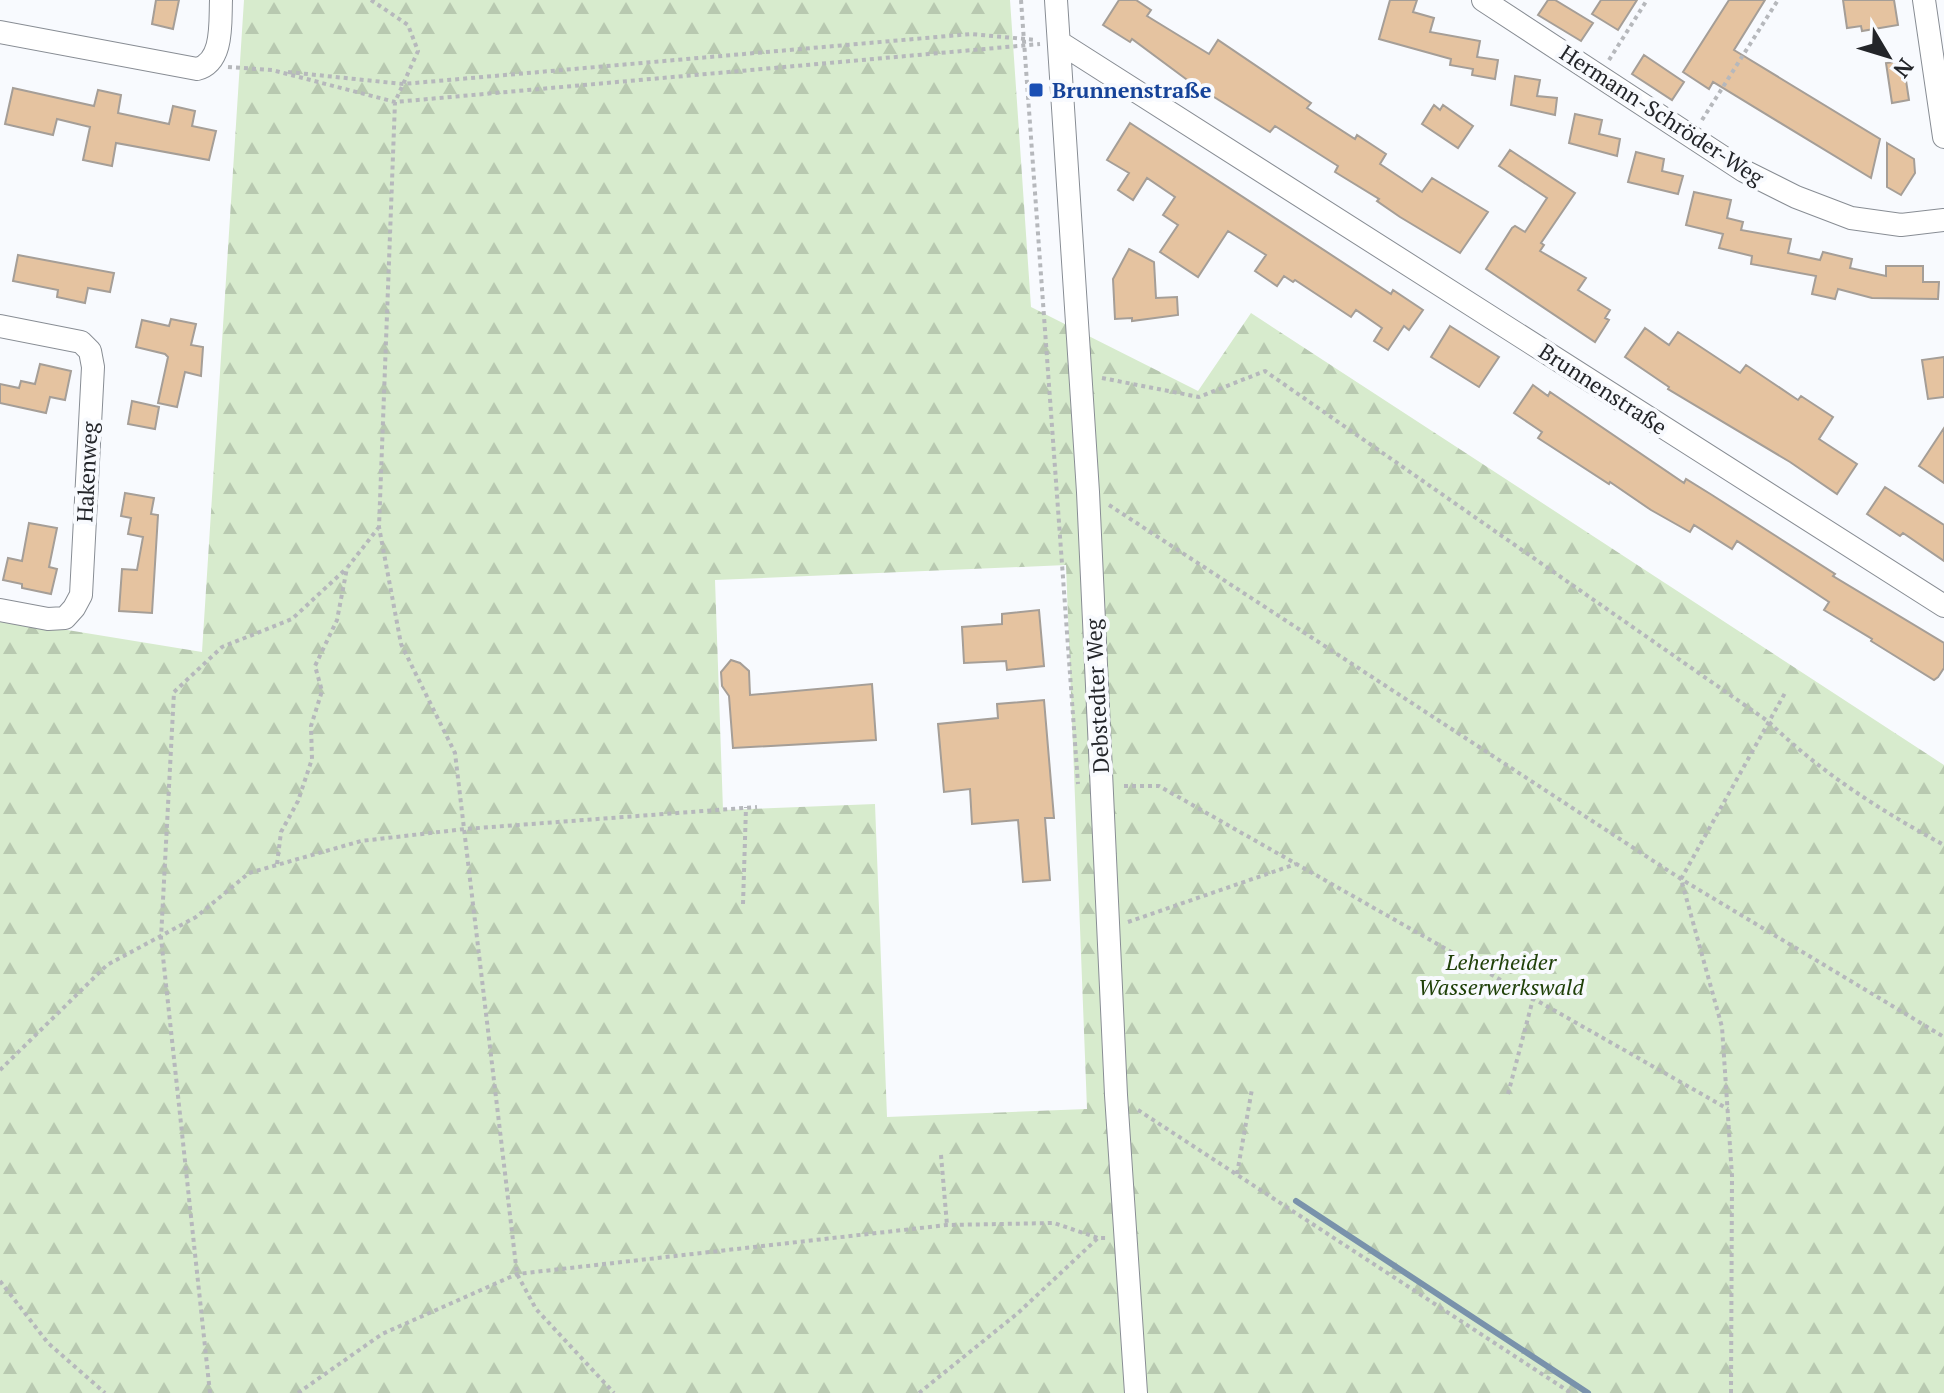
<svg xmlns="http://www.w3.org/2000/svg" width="1944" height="1393" font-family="'PT Serif',serif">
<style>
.forest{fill:url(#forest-firs);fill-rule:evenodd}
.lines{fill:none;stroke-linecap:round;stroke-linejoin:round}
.stream{stroke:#7992ab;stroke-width:6}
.building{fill:#e5c3a0;stroke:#a59e97;stroke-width:2}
.minor-casing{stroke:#888d94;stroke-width:24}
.path{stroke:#b6b8bc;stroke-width:4;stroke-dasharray:4 4;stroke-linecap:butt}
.minor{stroke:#fff;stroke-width:22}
.transit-dot{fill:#1a4fb4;stroke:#f8fafe;stroke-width:3}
.labels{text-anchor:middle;stroke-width:8;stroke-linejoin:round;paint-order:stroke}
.transit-label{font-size:22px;font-weight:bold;fill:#164399;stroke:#f8fafe;text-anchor:start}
.street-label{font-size:22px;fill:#232529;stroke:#f8fafe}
.park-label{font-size:22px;font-style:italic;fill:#204109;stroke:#f8fafe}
</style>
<defs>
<pattern id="forest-firs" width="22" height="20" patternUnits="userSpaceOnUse" patternTransform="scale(2)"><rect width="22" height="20" fill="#d7ebcd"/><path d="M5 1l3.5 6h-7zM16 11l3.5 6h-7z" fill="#b8c9b0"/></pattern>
</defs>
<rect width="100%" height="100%" fill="#f8fafe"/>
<path class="forest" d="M244,0H1010L1031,307L1198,391L1251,313L1944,765V1393H0V619L202,652ZM1066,565L1087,1109L887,1117L875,804L723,810L715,580Z"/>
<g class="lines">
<path class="stream" d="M1296,1201L1588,1393"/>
</g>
<path class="building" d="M156,0H179L173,29L152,24Z
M1119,0H1136L1151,10L1147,16L1209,54L1218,40L1311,103L1307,108L1355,139L1357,135L1386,154L1380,164L1422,192L1432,178L1488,212L1460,253L1400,217L1377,201L1379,199L1335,172L1338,166L1275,126L1270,132L1190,82L1132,39L1130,42L1103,25Z
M1390,0H1417L1413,12L1434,18L1430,32L1480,41L1477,57L1498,60L1495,79L1472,75L1473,69L1450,65L1451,59L1379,39Z
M1548,0H1555L1593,23L1581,41L1538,15Z
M1601,0H1637L1618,30L1592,14Z
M1729,0H1765L1734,50L1880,139L1871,178L1713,82L1709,89L1683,72Z
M1843,0H1894L1898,25L1862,31L1861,26L1847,28Z
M1644,55L1684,82L1672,100L1632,74Z
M1903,61L1909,100L1892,103L1886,63Z
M1515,76L1540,80L1537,96L1557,98L1555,115L1511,105Z
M13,88L94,106L98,90L121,95L118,113L169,124L173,106L195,111L192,126L216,131L209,160L116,143L112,166L83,160L90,127L57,119L53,135L5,124Z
M1434,105L1440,110L1443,105L1473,126L1458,148L1422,124Z
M1575,114L1602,120L1599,134L1620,139L1617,156L1569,143Z
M1130,123L1391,294L1393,290L1423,310L1409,330L1404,326L1388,350L1374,341L1382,328L1356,310L1351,317L1295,280L1293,282L1284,276L1277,286L1255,271L1266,255L1228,231L1198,277L1160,252L1178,225L1163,215L1175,197L1147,178L1133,200L1118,190L1129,173L1107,160Z
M1887,143L1914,159L1915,173L1901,195L1887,187Z
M1510,150L1575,193L1541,243L1544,245L1540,251L1586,278L1578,290L1610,310L1605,318L1609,320L1595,342L1486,269L1512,228L1515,226L1525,232L1547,198L1499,166Z
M1636,152L1664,159L1662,171L1683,176L1678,194L1628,182Z
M1694,192L1731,200L1727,218L1743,222L1741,230L1791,239L1788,253L1820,260L1823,252L1852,259L1850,268L1886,276V266H1923V282H1939L1938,299L1872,298L1838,289L1835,299L1812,294L1816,276L1751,264L1752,256L1719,248L1723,234L1686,225Z
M1129,249L1154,262L1156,298L1177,297L1178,315L1132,321V318L1115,319L1113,279Z
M18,255L114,273L110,292L88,288L85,303L57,297L58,290L13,281Z
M171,319L196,324L191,345L203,347L201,376L185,372L177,407L158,403L168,357L165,354L136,347L142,320L169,326Z
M1450,326L1499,357L1479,387L1431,357Z
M1645,328L1669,345L1678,332L1740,373L1746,365L1798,400L1801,396L1833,417L1819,439L1857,464L1837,494L1790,462L1668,389L1669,387L1625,357Z
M1944,357V397L1928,399L1922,360Z
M40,364L71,371L65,400L50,397L46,413L0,403V384L19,388L21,381L35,384Z
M1533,385L1548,396L1550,392L1684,483L1686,479L1712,495L1835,574L1833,576L1944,643V668L1938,677L1934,680L1871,641L1872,639L1824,610L1829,602L1737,541L1732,549L1694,525L1690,532L1651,510L1610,482L1609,484L1538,438L1542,432L1514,413Z
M132,401L159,407L155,429L128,424Z
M1944,428V483L1919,466Z
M1885,487L1944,525V561L1903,533L1900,536L1867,514Z
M125,493L154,498L151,514L158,515L152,613L119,611L122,569L137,570L143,537L128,534L131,518L121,516Z
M29,523L57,528L49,567L57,569L51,594L22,588V584L3,580L8,558L22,561Z
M1039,610L1044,666L1007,670L1006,661L964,663L962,627L1002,624V614Z
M731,660L740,663L749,671L750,695L872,684L876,740L733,748L729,696L722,686L721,672Z
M1044,700L1054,818H1045L1050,880L1023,882L1018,820L972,824L970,789L944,792L938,724L998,718L997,704Z"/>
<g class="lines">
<g class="minor-casing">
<path id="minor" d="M1056,0L1088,492L1116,1095L1136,1393
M1483,0L1744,171L1796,197L1851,218L1901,225L1944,220
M1924,0L1944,137
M0,32L197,69C224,62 220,22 221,0
M1059,42L1944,606
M0,326L81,342L90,351L93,367L81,595L74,608L65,618L48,619L0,610"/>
</g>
<path class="path" d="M371,0L408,25L418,51L395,102L379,527L401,644L455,753L517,1274L536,1309L614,1393
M1021,0L1078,784
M1609,60L1647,0
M228,67L272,70L395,102L1040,44
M288,72L403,84L971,34L1036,40
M1702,120L1778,0
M1102,378L1199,397L1265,371L1769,722C1820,772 1881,811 1944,845
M1109,505L1681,879L1944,1037
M1124,786H1159L1728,1109
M277,864L281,832L298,801L312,759L311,726L322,691L315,666L337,620L347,568L379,527
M743,904L746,807
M1128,922L1296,864
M0,1070L107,965L196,917L249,873L361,841L465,829L757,807
M1508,1094L1533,999
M1138,1110L1571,1393
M941,1155L947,1225
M1237,1174L1252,1089
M0,1281L48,1343L105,1393
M210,1393L161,938L174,692L222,647L292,619L347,568
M298,1393L382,1334L517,1274L947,1225L1054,1223L1098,1238
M919,1393L1018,1313L1098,1238H1106
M1731,1393L1732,1176L1722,1027L1681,879L1785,693"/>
<use href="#minor" class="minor"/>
</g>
<rect class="transit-dot" x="1028" y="82" width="16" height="16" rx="4"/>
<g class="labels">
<g class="transit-label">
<text x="1052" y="98">Brunnenstraße</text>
</g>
<g class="street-label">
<text transform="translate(1662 115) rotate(33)" y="8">Hermann-Schröder-Weg</text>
<text transform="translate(1603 389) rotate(33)" y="8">Brunnenstraße</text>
<text transform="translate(87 472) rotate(-87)" y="8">Hakenweg</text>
<text transform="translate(1097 696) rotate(-93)" y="8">Debstedter Weg</text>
</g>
<g class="park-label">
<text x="1501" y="970">Leherheider<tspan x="1501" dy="25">Wasserwerkswald</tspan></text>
</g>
</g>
<g transform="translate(1888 56) rotate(128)" stroke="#f8fafe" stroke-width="6" paint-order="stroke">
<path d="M0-6L14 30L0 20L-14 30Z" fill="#232529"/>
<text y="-12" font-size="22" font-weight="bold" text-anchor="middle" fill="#232529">N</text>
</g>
</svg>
